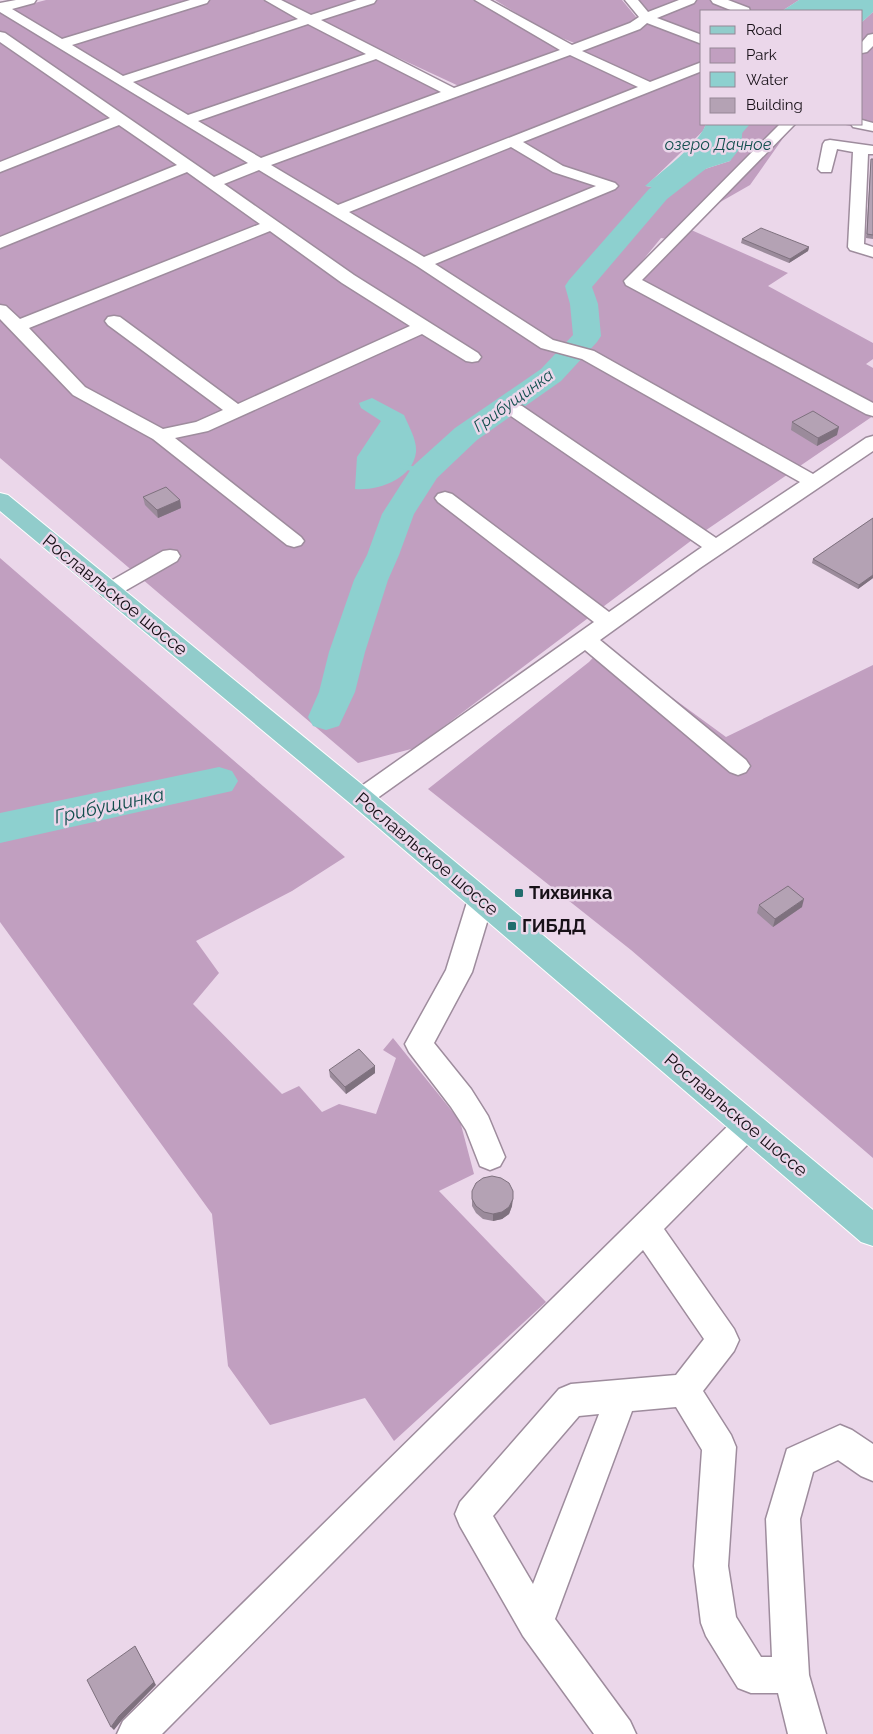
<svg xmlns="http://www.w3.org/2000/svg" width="873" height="1734" font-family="Raleway,sans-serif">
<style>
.green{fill:#c19fc0}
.water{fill:#8dd0cf}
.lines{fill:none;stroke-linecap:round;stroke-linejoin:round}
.stream{stroke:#8dd0cf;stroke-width:5}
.river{fill:#8dd0cf;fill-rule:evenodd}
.minor-casing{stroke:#9e8c9d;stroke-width:3}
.major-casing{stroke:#fff;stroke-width:2}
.minor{fill:#fff;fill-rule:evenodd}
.major{fill:#91cccb;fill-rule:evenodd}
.wall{fill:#9b8b9b}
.shaded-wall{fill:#7e717e}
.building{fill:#b4a2b4;stroke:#7e717e}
.poi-dot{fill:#226d6d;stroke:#ebd7ea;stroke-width:2}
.labels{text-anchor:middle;stroke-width:5;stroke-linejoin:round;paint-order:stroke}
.far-water-label{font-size:16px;font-style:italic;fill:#114e4d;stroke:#ebd7ea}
.street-label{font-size:18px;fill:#171017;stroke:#ebd7ea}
.poi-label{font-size:18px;font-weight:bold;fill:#171017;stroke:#ebd7ea;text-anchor:start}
.water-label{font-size:19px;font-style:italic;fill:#114e4d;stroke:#ebd7ea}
</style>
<rect width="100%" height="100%" fill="#ebd7ea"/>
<path class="green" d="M46,0H263L380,59L451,98L648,20L702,42V124H706L703,131L646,186L671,190L705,169L730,161L743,124H793L750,185L680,225L788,273L768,286L873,343V359L866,364L873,368V404L637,280L667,239L661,238L625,282L873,416L696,537L415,748L358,763L0,458V12Z
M282,0H481L561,48L461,87L349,35Z
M495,0H622L636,17V21L577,44L549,33Z
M633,0H799L782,11H702V37L645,13Z
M873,12V131L841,124H862V22Z
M0,558L345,857L292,891L196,941L219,973L193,1004L282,1094L299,1086L322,1112L339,1104L376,1114L396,1058L383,1050L393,1038L460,1121L474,1174L439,1191L546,1302L394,1441L365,1398L270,1425L228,1366L212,1214L0,922Z
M603,647L726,737L873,665V1158L631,950L428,789L589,662Z"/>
<path class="water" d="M799,0H873V12L862,22V11H782Z
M706,124H743L741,147L730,161L705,169L671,190L645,186C663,170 698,145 706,124Z
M372,398L404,415C409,427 417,440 416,452C413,479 378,491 355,489L357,457L381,421L361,408L359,403Z"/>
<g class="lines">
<path class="stream" d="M402,466L425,472"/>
<path class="river" d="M726,124H750L721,157L667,199L592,287L598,304L601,336L597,342L561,381L477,440L437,478L414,514L399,555L388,580L365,652L355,692L339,726L326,730L313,726L308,717L319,692L329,652L354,580L367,555L382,514L409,472L414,465L455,428L541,369L573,335L570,304L565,286L569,280L649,189L705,147Z
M219,767L232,771L238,781L232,791L0,843V813Z"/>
<g class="minor-casing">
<path id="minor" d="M16,0H36L34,3L12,9L62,39L190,0H209L207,3L72,45L123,76L298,19L265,0H281L311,15L357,0H376L374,3L321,20L454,88L560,50L475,0H490L572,45L630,23L639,17L625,0H638L648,12L679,0H696L694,3L657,18L702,35V44L647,23L640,29L582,51L650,82L702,62V71L523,142L563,166L615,183L618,186L615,189L435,264L553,340L594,351L813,474L866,438L873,436V451L700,568L600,640L746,760L750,766L746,772L738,775L730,772L585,650L369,804L361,807L353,804L349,798L353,792L594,622L438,502L435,498L438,494L445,492L452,494L609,612L702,547L508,414L506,410L508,406L515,404L522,406L716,538L800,482L582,359L541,348L417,266L259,170L224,184L354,275L478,353L481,357L478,361L472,362L466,361L422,334L208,431L175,438L301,537L304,541L301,545L294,547L287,545L153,439L73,395L0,319V305L6,306L20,319L260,224L187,172L0,248V237L177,165L119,125L0,172V162L110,118L0,42V32L5,33L214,177L248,163L0,12V3ZM308,24L366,54L188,115L133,82ZM570,55L638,87L338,205L271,165ZM376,59L441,92L261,158L198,121ZM511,147L553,172L596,186L424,257L349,212ZM270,231L342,283L410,326L238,404L120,317L114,316L108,317L105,321L108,325L223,410L196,422L163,429L85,387L29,328Z
M711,0H728L749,8L750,11H733L713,3Z
M873,34V46L867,52L862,53V42L868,35Z
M862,120L873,123V131L853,127L851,124H862Z
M780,124H795L642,280L873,403V416L866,414L626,285L624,281Z
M830,140L873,146V154H868L864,244L873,247V257L850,250L848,247L853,152L837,149L831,172H821L818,169L823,144L825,141Z
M170,550L177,551L180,556L177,561L116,596L109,598L102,596L98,591L102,586L163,551Z
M481,889L490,892L494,899L472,972L434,1043L471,1089L488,1116L505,1157L500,1166L490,1170L480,1166L466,1130L451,1107L409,1052L405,1044L446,970L468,899L472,892Z
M748,1112L758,1116L762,1125L758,1134L664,1229L734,1329L739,1340L734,1351L703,1391L731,1435L736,1447L728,1566L736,1617L761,1657H772L766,1519L787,1449L840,1425L852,1430L873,1444V1481L861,1476L838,1460L813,1472L800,1519L809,1675L826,1734H788L778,1693H751L738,1688L706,1636L701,1623L694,1566L702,1450L676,1407L632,1411L555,1619L630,1721L636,1734H594L523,1636L460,1526L455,1514L460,1502L559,1389L571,1384L676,1375L704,1339L643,1250L162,1734H117L123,1721L738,1116ZM599,1414L533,1584L493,1516L579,1416Z"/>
</g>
<g class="major-casing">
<path id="major" d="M0,493L8,495L370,791L873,1210V1246L861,1242L352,805L0,511Z"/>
</g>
<use href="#minor" class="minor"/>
<use href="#major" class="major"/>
</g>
<path class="wall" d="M871,159H873V239L866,238Z
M742,239L809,247L808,251L789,263L741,243Z
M792,422L837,435L817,446L791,430Z
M143,497L180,500L181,508L158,518L145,505Z
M873,518V578L858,589L812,563L813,559Z
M759,905L802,907L773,927L757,913Z
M375,1066V1073L346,1094L330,1077L329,1070Z
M472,1191L512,1206L509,1214L502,1219L493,1221L483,1219L476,1213L472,1206Z"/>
<path class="shaded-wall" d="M809,247L808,251L789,263L790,259Z
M839,427L837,435L817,446L818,438Z
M180,500L181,508L158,518L157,510Z
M873,575V578L858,589L859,585Z
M804,899L802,907L773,927L775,919Z
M375,1066V1073L346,1094L345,1087Z
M513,1199L512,1206L509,1214L502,1219L493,1221V1214Z
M135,1646L156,1685L122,1720L114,1730L111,1727Z"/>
<path class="building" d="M871,159H873V235L867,234Z
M761,228L809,247L790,259L742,239Z
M813,411L839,427L818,438L792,422Z
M166,487L180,500L157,510L143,497Z
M873,518V575L859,585L813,559Z
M788,886L804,899L775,919L759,905Z
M359,1049L375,1066L345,1087L329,1070Z
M492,1176L501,1178L509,1183L513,1191V1199L509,1207L502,1212L493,1214L484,1212L476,1206L472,1199V1191L476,1183L483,1178Z
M135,1646L154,1682L119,1716L111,1727L87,1680Z"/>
<g class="poi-dot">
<rect x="514" y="888" width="10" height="10" rx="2.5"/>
<rect x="507" y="921" width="10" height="10" rx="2.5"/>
</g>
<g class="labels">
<g class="far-water-label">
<text x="718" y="150">озеро Дачное</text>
<text transform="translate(513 400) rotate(-36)" y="6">Грибущинка</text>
</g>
<g class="street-label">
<text transform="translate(115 595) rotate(39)" y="6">Рославльское шоссе</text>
<text transform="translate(427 854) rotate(40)" y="6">Рославльское шоссе</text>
<text transform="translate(736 1115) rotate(40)" y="6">Рославльское шоссе</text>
</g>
<g class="poi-label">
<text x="529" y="899">Тихвинка</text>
<text x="522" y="932">ГИБДД</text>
</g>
<g class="water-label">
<text transform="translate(109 805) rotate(-12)" y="7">Грибущинка</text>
</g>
</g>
<rect x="700" y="10" width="162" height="115" fill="#ebd7ea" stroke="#968796"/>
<rect x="710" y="26" width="25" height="8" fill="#91cccb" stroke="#968796"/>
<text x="746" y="35" font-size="15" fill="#171017">Road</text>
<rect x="710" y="48" width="25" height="15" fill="#c19fc0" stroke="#968796"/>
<text x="746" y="60" font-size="15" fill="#171017">Park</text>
<rect x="710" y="72" width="25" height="15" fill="#8dd0cf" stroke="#968796"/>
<text x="746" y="85" font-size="15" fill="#171017">Water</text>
<rect x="710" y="98" width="25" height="15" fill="#b4a2b4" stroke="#968796"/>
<text x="746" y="110" font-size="15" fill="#171017">Building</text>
</svg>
